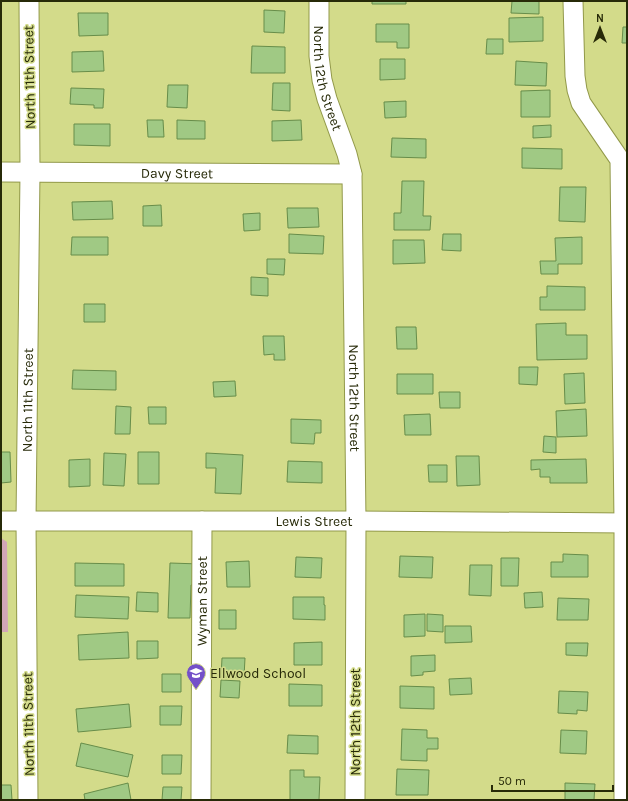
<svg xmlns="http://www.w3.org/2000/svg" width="628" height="801" font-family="Karla,sans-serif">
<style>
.green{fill:#d3a6b7}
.building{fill:#a0c984;stroke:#678d4a}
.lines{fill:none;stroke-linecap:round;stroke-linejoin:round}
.street-casing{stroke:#92994a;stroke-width:21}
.street{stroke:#fff;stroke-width:19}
.labels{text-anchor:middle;stroke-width:3;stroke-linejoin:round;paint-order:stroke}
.street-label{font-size:14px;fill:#272a08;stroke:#d3db8a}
.poi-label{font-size:14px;fill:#272a08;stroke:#d3db8a;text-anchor:start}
</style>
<rect width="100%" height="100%" fill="#d3db8a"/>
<path class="green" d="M1,538L7,542L8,632H1Z"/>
<path class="building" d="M372,1H406V4H372Z
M512,1H539V14L511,13Z
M264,10L285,11L284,33L264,32Z
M78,13H108V35L79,36Z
M543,17V41L509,42V18Z
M376,24H409V48H397V42H376Z
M623,27H627V43H622Z
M487,39H503V54H486Z
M252,46L285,47V73H251Z
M103,51L104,71L72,72V52Z
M380,59H405V79L380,80Z
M516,61L547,63L546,86L515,85Z
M273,83H290V111L272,110Z
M168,85H188L187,108L167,107Z
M71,88L104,89L103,108H94V105L70,104Z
M550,90V117H521V91Z
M406,101V117L385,118L384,102Z
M147,120H163L164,137H148Z
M177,120L205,121V139H177Z
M301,120L302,140L272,141V121Z
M74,124H110V146L74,145Z
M551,125V137L533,138V126Z
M392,138L426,139V158L391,157Z
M522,148L562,149V169L522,168Z
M402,181H424L423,216H431L430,230H394V213H401Z
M560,187H586L585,222L559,221Z
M112,201L113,219L73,220L72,202Z
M161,205L162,226H143V206Z
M287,208H318L319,227L288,228Z
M260,213V230L244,231L243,214Z
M289,234L324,236L323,254L289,253Z
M443,234H461V251L442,250Z
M72,237H108V255H71Z
M582,237V264H558V274H541L540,261H556L555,238Z
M393,240H424L425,263L393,264Z
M267,259H285L284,275L267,274Z
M251,277L268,278V296L251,295Z
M547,286L585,287V310H540V297H547Z
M84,304H105V322H84Z
M566,323V335H587V359L537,360L536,324Z
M396,327H416L417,349H397Z
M263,336H284L285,360H274V354L264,355Z
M519,367H538L537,385L519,384Z
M73,370L116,371V390L72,389Z
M584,373L585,403L565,404L564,374Z
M397,374H433V394H397Z
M235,381L236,396L214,397L213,382Z
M439,392H460V408H440Z
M116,406L131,407L130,434H115Z
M148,407H166V424H149Z
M586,409L587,436L557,437L556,411Z
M430,414L431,435H405L404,415Z
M291,419L321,420V433H315L314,444L291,443Z
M544,436L556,437V453L543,452Z
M2,452H10L11,482L1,483V453Z
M138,452H159V484H138Z
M104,453L126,454L124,486L103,485Z
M206,453L243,455L241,494L215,493L216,468H206Z
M456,456H479L480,485L457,486Z
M90,459V486L69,487V460Z
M586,459L587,483H550V477H540V469L531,470V460Z
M288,461L322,462V483L287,482Z
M428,465H447V482H429Z
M563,554L588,555V577H551V562H563Z
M400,556L433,557L432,578L399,577Z
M296,557L322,558L321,578L295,577Z
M501,558H519L518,586H501Z
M249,561L250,587H227L226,562Z
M75,563L124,564V586H75Z
M170,563L200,564V585H191L190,618H168Z
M470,565H492L491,596L469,595Z
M137,592L158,593V612L136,611Z
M542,592L543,607L525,608L524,593Z
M76,595L129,597L128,619L75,617Z
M293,597H324V605H325V620L293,619Z
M558,598L589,599L588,620H557Z
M219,610H236V629H219Z
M425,614V636L404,637V615Z
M427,614L443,615V632L427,631Z
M445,626H471L472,642L445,643Z
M128,632L129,658L79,660L78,635Z
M137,641H158V658L137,659Z
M322,642V665H294V643Z
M566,643H588L587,656L566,655Z
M435,655V671L423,672V675L411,676V656Z
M222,658H245L244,677H221Z
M162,674H181V692H162Z
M471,678L472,694L450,695L449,679Z
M221,680L240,681L239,698L220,697Z
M289,684L322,685V706H289Z
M400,686L434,687V709L400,708Z
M559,691L588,692L587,711L577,710V714L558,713Z
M129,704L131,727L78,732L76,709Z
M160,706H182L181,725H160Z
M402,729L427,730V738H438V749H427V761L401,760Z
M561,730L587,731L586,754L560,753Z
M288,735L318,736V754L287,753Z
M81,743L133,755L128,777L76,766Z
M162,755H182L181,774H162Z
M397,769L429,770L428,795H396Z
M290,770H304V777H320L319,800H290Z
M128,783L131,800H85L84,794Z
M565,783L595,784L594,800H565Z
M1,785H11L12,800H1Z
M163,787H182L181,800H162Z"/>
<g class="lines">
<g class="street-casing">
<g id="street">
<path id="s1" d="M319,1V56L322,80L327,99L347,154L352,174L356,521L355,800"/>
<path d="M573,1L575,76L577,90L581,103L620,160L624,523V800"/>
<path id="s2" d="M1,172L352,174"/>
<path id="s3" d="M1,521H356L627,523"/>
<path id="s4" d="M28,800L26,521L30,172L29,1"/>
<path id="s5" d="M201,800L202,521"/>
</g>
</g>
<use href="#street" class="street"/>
</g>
<defs>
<g id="school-pin" transform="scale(1)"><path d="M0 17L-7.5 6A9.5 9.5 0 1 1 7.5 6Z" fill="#7450c9" stroke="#d3db8a"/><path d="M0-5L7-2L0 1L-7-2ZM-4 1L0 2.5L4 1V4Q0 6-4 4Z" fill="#fff"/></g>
</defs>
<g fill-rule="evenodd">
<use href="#school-pin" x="196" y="673"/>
</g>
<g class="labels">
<g class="street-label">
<text transform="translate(29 77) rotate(-91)" y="5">North 11th Street</text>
<text dy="5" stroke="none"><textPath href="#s1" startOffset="78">North 12th Street</textPath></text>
<text dy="5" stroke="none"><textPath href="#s2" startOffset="176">Davy Street</textPath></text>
<text dy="5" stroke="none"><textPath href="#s1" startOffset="402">North 12th Street</textPath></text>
<text dy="5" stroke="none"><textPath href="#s4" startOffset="400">North 11th Street</textPath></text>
<text dy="5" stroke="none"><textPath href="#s3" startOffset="313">Lewis Street</textPath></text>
<text dy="5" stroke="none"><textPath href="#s5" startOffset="199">Wyman Street</textPath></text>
<text transform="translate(355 722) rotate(-90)" y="5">North 12th Street</text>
<text transform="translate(28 724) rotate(-91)" y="5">North 11th Street</text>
</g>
<g class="poi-label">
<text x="210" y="678">Ellwood School</text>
</g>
</g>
<rect width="628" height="801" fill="none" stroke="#272a08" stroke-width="4"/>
<g transform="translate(600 28)" stroke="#d3db8a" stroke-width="3" paint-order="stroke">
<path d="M0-3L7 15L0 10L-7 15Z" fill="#272a08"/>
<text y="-6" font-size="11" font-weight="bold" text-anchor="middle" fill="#272a08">N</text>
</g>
<path d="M492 785v6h121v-6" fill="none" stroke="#272a08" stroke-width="2"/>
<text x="498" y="785" font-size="12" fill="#272a08" stroke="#d3db8a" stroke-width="3" paint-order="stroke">50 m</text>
</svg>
